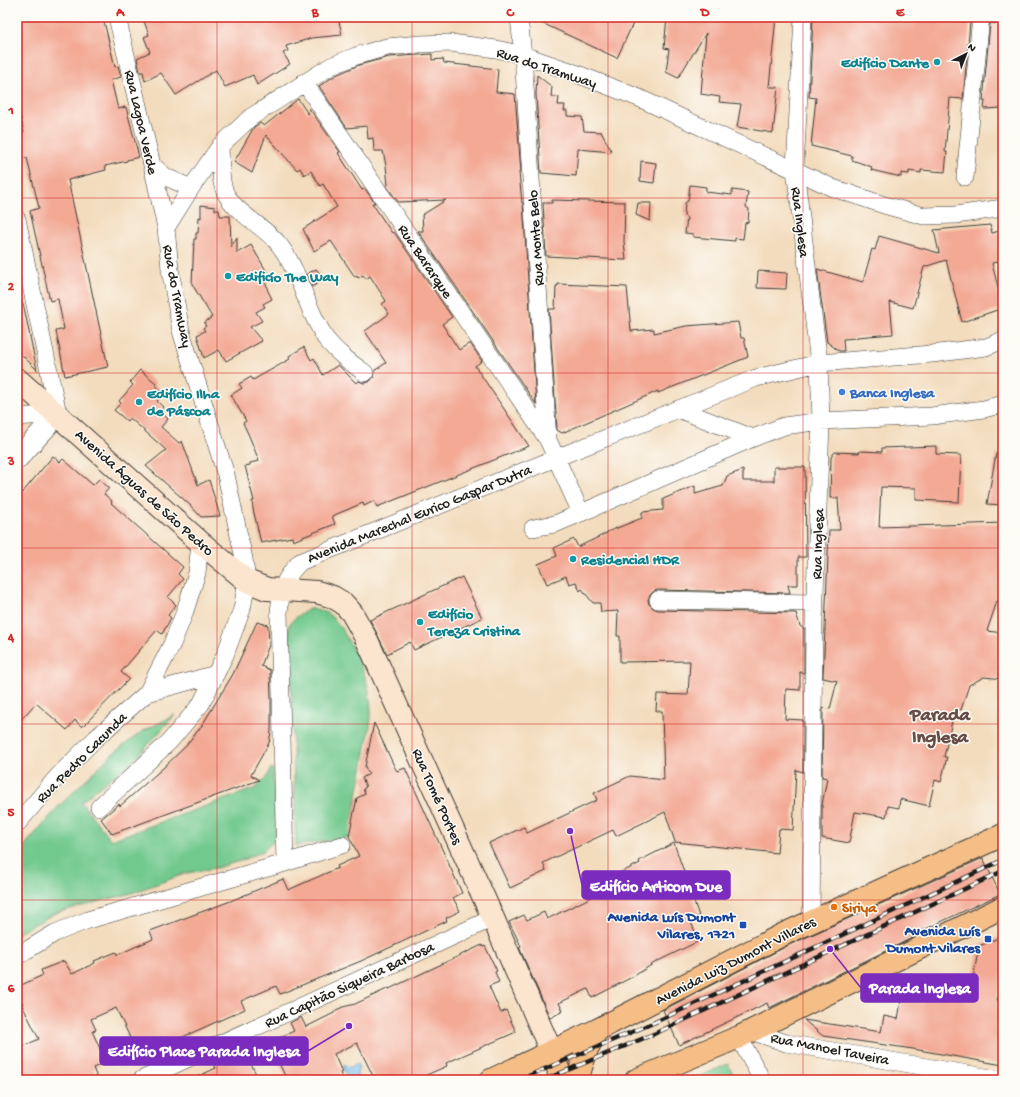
<svg xmlns="http://www.w3.org/2000/svg" width="1020" height="1097" font-family="'Gochi Hand',sans-serif">
<style>
.green{fill:#72c98e;stroke:#477255}
.water{fill:#75bbec;stroke:#486c84}
.building{fill:#f3a994}
.lines{fill:none;stroke-linecap:round;stroke-linejoin:round}
.minor-casing{stroke:#3c3934;stroke-width:18}
.tertiary-casing{stroke:#3c3934;stroke-width:22}
.secondary-casing{stroke:#3c3934;stroke-width:24}
.primary-casing{stroke:#3c3934;stroke-width:24}
.minor{stroke:#fff;stroke-width:17}
.tertiary{stroke:#fff;stroke-width:21}
.secondary{stroke:#fbe5cf;stroke-width:22}
.primary{stroke:#f6be87;stroke-width:22}
.rail-casing{stroke:#1c1c1c;stroke-width:4.5}
.rail{stroke:#fdfcf7;stroke-width:3;stroke-dasharray:9;stroke-linecap:butt}
.grid{fill:none;stroke:#d62828;stroke-width:1;stroke-opacity:0.55}
.culture-dot{fill:#0f9aa8;stroke:#fdfcf7;stroke-width:1.5}
.shop-dot{fill:#3f7fe0;stroke:#fdfcf7;stroke-width:1.5}
.food-dot{fill:#e8710a;stroke:#fdfcf7;stroke-width:1.5}
.transit-dot{fill:#1a4fb4;stroke:#fdfcf7;stroke-width:1.5}
.labels{text-anchor:middle;stroke-width:3;stroke-linejoin:round;paint-order:stroke}
.culture-label{font-size:15px;font-weight:bold;fill:#0d838f;stroke:#fdfcf7;text-anchor:start}
.street-label{font-size:15px;fill:#1c1c1c;stroke:#fdfcf7}
.shop-label{font-size:15px;font-weight:bold;fill:#366cbe;stroke:#fdfcf7;text-anchor:start}
.food-label{font-size:15px;font-weight:bold;fill:#c56008;stroke:#fdfcf7;text-anchor:start}
.transit-label{font-size:15px;font-weight:bold;fill:#164399;stroke:#fdfcf7;text-anchor:end}
.district-label{font-size:19px;font-weight:bold;fill:#674d46;stroke:#fdfcf7}
.leader{fill:none;stroke:#7b2cbf;stroke-width:1.5}
.callout-dot{fill:#7b2cbf;stroke:#fdfcf7;stroke-width:1.5}
.callout{fill:#7b2cbf;stroke:#7b2cbf;stroke-width:1.5}
.callout-label{font-size:16px;text-anchor:middle;font-weight:bold;fill:#fff}
.neatline{fill:none;stroke:#d62828;stroke-width:1.5}
.grid-label{font-size:13px;text-anchor:middle;font-weight:bold;fill:#d62828}
</style>
<rect width="100%" height="100%" fill="#fdfcf7"/>
<filter id="ink" filterUnits="userSpaceOnUse"><feTurbulence type="fractalNoise" baseFrequency=".025" numOctaves="2"/><feDisplacementMap in="SourceGraphic" scale="8" xChannelSelector="R" yChannelSelector="G"/><feConvolveMatrix kernelMatrix="1 2 1 2 8 2 1 2 1" color-interpolation-filters="sRGB"/></filter>
<filter id="wash" filterUnits="userSpaceOnUse"><feTurbulence type="fractalNoise" baseFrequency=".012" numOctaves="4" result="noise"/><feDisplacementMap in="SourceGraphic" scale="16" xChannelSelector="R" yChannelSelector="G"/><feGaussianBlur stdDeviation="0.9" result="paint"/><feColorMatrix in="noise" values="0 0 0 0 0 0 0 0 0 0 0 0 0 0 0 0 0 1.4 0 .05"/><feComposite in="paint" operator="in"/></filter>
<g filter="url(#wash)">
<rect width="100%" height="100%" fill="#f3dcbd"/>
<path class="green" d="M309,609C325,607 337,620 344,633C359,658 371,684 371,713C371,726 367,740 365,753C360,781 354,809 350,837L296,846L289,625C294,617 301,614 309,609Z
M175,715L136,758L81,802L111,840L256,788L268,775L271,768L273,769L276,832L275,838L272,843L264,851L240,861L216,868L187,873L129,894L66,910L53,914L17,934V854L60,805L111,755L143,731Z
M728,1064L736,1080H732L730,1078L725,1080H691Z"/>
<path class="water" d="M357,1063L359,1068L357,1074L358,1080H349L343,1069L344,1064L348,1067H351Z"/>
<g id="blocks">
<path class="building" d="M17,17H103L115,67L118,66L121,77L111,80L118,109L126,107L139,157L127,160V161L105,166L106,170L68,180L108,367L65,376L56,331L64,329L58,299L50,301L30,211L39,208L27,158L19,159L17,148V133L24,132L17,100Z
M144,17H338L342,35L312,38L286,46L288,51L283,53L290,64L257,85L253,75L225,87L216,70L176,95L161,73L145,81L143,72H140L137,58L150,52L144,37L149,35L144,21H145Z
M529,17H636L617,58Z
M667,17H776L769,87H778L773,133L737,127L741,104L719,102L720,97L701,94L706,33L678,78L666,72L669,49L664,48Z
M813,17H919L970,22L963,99L950,98L945,152H947L945,172L921,170V173L909,171V174L901,173V177L871,170L872,167L852,160V156L811,146L816,98L809,97Z
M990,23L1003,24V108L984,109L985,101H983Z
M432,54V60L443,59L444,63L498,69L496,92L515,94L521,172H519L522,203H523L536,404L418,231H423L422,215L446,200L398,202L386,185H388L386,166L383,151H374L373,138L368,139L367,126L347,128L319,86L336,75L359,65L389,57Z
M537,75L552,87L551,96L559,97L558,105H565L564,111H567V116L582,117L584,131L601,132L612,152L578,149L576,176L541,173L536,94Z
M298,99L308,114L309,108L340,152L338,153L362,190L365,189L375,203H372L392,233L394,232L452,317L442,324L459,350L470,343L482,361L475,366L529,446L377,507L374,501L364,506L363,503L332,516L335,524L293,541L292,537L261,543L253,509L252,501H254L245,466L250,465V463L259,461L250,438L243,423L246,421L231,395L242,388L239,384L251,377L253,380L290,359L289,356L304,347L311,360L314,358L323,375L338,365L356,383L359,381L364,383L369,382L373,378L374,371L386,363L365,331L389,314L382,304L386,301L370,276L366,279L363,275L358,278L357,276L355,277L331,241L314,251L303,229L337,207L323,184L320,186L311,171L304,175L300,168L297,170L266,135L252,173L234,162L254,127L260,123L264,126Z
M641,161L656,163L654,183L640,181Z
M690,185L706,187V192L732,195V190L748,192L746,207L749,209L748,222L745,223L743,239L735,238V241L693,237V234L685,233L687,218L684,216L685,203L688,201Z
M552,200L625,202L624,242L626,260L546,256L543,203H552Z
M638,203H651L650,221L636,215Z
M201,205L215,207V210H219L220,216H230L231,247L237,237V253L251,245L267,272L261,275L268,288L267,289L272,299L263,304L265,307L256,312L262,321L250,327L262,341L226,361L219,350L204,358L197,335L205,331L203,328L206,326L204,323L212,317L192,284L194,239H196V233H198L199,217L201,218Z
M990,225L992,233L1003,230V261L992,263L1003,308L962,322L946,260L924,267L913,308L890,302L893,334L857,337V338L843,339L844,351H839L827,342L817,269L863,282L872,249L875,250L879,236L939,253L934,230Z
M316,269L323,279L312,287L307,274Z
M758,271L787,273L786,289L757,288Z
M558,284L627,287L631,331L654,329V333L686,326L738,322L741,338H744L748,357L658,393V391L562,433L557,430L549,309H555L556,286H558Z
M17,303H23L37,370L17,350Z
M140,370L156,383L155,385L164,393L157,401L163,407L161,410L162,411L161,412L168,419L161,427L179,443L182,441L198,485L209,480L220,516L201,517L190,505L146,466L166,450L130,418L127,421L114,410L121,403L119,401L133,385L130,382Z
M936,446V454L961,455L959,502L916,500V488L881,487L879,527L1003,523V602L997,601L987,631L1003,633V679L984,677L969,685L961,710L955,708L944,757H947L941,782L935,780L929,806L900,799L899,808L888,806L886,817L855,812L849,843L822,838V805L827,778L822,777L823,708L830,709L837,681L823,678L829,530H840L838,498H830L831,457L835,452L859,453L860,451L882,452V448Z
M996,454H1003V505L987,504Z
M53,456L60,462L63,459L93,485L99,479L109,488L104,494L112,501L111,503L183,567L178,574L183,579L168,597L176,605L168,615L171,618L162,634L157,630L121,672L129,679L82,727L75,720L67,730L36,703L17,724V499Z
M774,467H805L806,557H798V585H788L790,593L658,590L654,591L650,595L648,600L649,604L653,608L658,610L796,613L800,626L804,629V673L800,672V690L786,689L785,719L803,720V772L796,770L793,830L779,829L777,853L675,842L665,812L616,836L613,830L543,863L546,871L510,888L489,843L524,827L527,833L597,800L594,793L630,776L664,780L662,711H656L657,694L688,695L690,661L620,662V636H617L618,611L601,612L600,603H593L582,589L580,591L576,582L569,584L566,576L547,584L538,564L557,556L554,548L574,539L578,547L607,533V532L642,518V512L663,510V499L695,486V494L723,486L727,476L743,470V481H774Z
M462,577L482,618L414,650L410,642L387,654L370,620Z
M257,622L268,625L269,645L261,666L270,670L271,697V731L269,743L251,775L259,780L112,834L101,819L119,804L120,806L163,768L188,744H187L201,727L233,674Z
M374,723L395,768L397,771L405,768L462,893L453,898L460,911L446,918L447,921L361,961L280,994L276,986L241,1001L245,1009L165,1045L161,1037L135,1048L116,1008L91,1019L96,1030L92,1031L106,1062L93,1068L98,1080H17V1049L39,1039L22,1005L23,1004L17,992V987L43,975L41,970L64,961L72,974L95,963L94,961L116,952L117,955L153,939L150,931L228,902L283,879L288,890L338,868L337,866L359,856L349,836L357,798L365,794L363,789L366,787L362,778L369,774L365,767Z
M674,843L699,916L690,920L699,941L656,962L634,976L592,998L588,989L559,1003L563,1011L550,1018L519,947L521,946L509,922L524,915L527,920L544,912L547,919L610,888L606,880L640,863L639,861Z
M983,858L1000,894L913,935L914,937L769,1008L767,1003L679,1045L663,1010L789,945Z
M1003,936V969L997,1000L1003,1001V1065L913,1049L823,1036L804,1020L881,1032L884,1016L898,1019L904,984L970,995L979,946Z
M482,945V947L485,946L497,971L495,972L499,982L489,986L501,1013L506,1010L516,1032L446,1063L447,1066L415,1080H375L357,1043L334,1054L342,1072L340,1073L343,1080H287L269,1042L294,1031L290,1023L301,1017L306,1027L334,1013L336,1010L343,1007L355,1004L389,988V989Z
M244,1050L259,1080H191L216,1068L214,1065Z"/>
</g>
</g>
<g filter="url(#ink)">
<use href="#blocks" fill-opacity="0" stroke="#3c3934" stroke-width="1"/>
<g class="lines">
<g class="minor-casing">
<path id="minor" d="M519,17L523,55L548,440L581,513
M803,17L795,169L819,363L821,421L814,624L811,922
M304,82L548,440
M220,146C221,161 219,178 225,192C234,212 262,225 277,242C296,265 303,295 316,321C320,327 322,334 326,339C337,353 351,363 365,373
M152,165L166,177L191,188
M965,177L981,17
M17,219L58,414L17,417
M166,228L191,188L220,146L251,117L331,66L356,56L387,47L420,44L451,43L496,49L523,55L567,70L639,98L833,188L884,205L924,216L956,215L1003,208
M678,409L753,438
M533,528L555,524L581,513L753,438L784,426L821,421L932,416L984,409L1003,404
M658,600L815,603
M147,693L216,674
M99,807L169,742L201,704L225,655L242,609L247,581L244,559L226,475L181,331L170,269L166,228L152,165L117,17
M17,824L58,776L96,738L147,693L172,644L184,614L197,573L200,542
M285,863L342,845
M17,956L55,933L88,920L285,863L279,613C281,590 283,579 300,562L556,458L756,378L819,363L932,354L986,347L1003,340
M751,1031L786,1043L1003,1080
M739,1037L762,1080
M141,1080L493,918"/>
</g>
<g class="tertiary-casing">
<path id="tertiary" d="M17,459L58,414"/>
</g>
<g class="secondary-casing">
<path id="secondary" d="M17,379L200,542L247,581L267,589L317,592L333,597L343,603L352,613L367,640L493,918L551,1051"/>
</g>
<g class="primary-casing">
<path id="primary" d="M551,1051L559,1071L558,1080
M491,1080L597,1030L784,934L1003,835
M577,1080L587,1049L597,1030
M636,1080L739,1037L1003,907"/>
</g>
<use href="#minor" class="minor"/>
<use href="#tertiary" class="tertiary"/>
<use href="#secondary" class="secondary"/>
<use href="#primary" class="primary"/>
<g class="rail-casing">
<path id="rail" d="M519,1080L653,1023L1003,860
M544,1080L656,1033L1003,871"/>
</g>
<use href="#rail" class="rail"/>
</g>
</g>
<path class="grid" d="M217,17V1080M412,17V1080M608,17V1080M803,17V1080M17,198H1003M17,373H1003M17,548H1003M17,724H1003M17,900H1003"/>
<g class="culture-dot">
<circle cx="937" cy="62" r="4"/>
<circle cx="228" cy="276" r="4"/>
<circle cx="139" cy="402" r="4"/>
<circle cx="573" cy="559" r="4"/>
<circle cx="420" cy="622" r="4"/>
</g>
<circle class="shop-dot" cx="842" cy="392" r="4"/>
<circle class="food-dot" cx="834" cy="907" r="4"/>
<g class="transit-dot">
<rect x="739" y="921" width="8" height="8" rx="2"/>
<rect x="984" y="935" width="8" height="8" rx="2"/>
</g>
<g class="labels">
<g class="culture-label">
<text x="929" y="67" text-anchor="end">Edifício Dante</text>
<text x="236" y="281">Edificío The Way</text>
<text x="147" y="398">Edifício Ilha<tspan x="147" dy="17">de Páscoa</tspan></text>
<text x="581" y="564">Residencial HDR</text>
<text x="428" y="618">Edifício<tspan x="428" dy="17">Tereza Cristina</tspan></text>
</g>
<g class="street-label">
<text transform="translate(547 67) rotate(18)" y="5">Rua do Tramway</text>
<text transform="translate(142 122) rotate(77)" y="5">Rua Lagoa Verde</text>
<text transform="translate(801 222) rotate(83)" y="5">Rua Inglesa</text>
<text transform="translate(535 238) rotate(-94)" y="5">Rua Monte Belo</text>
<text transform="translate(426 261) rotate(56)" y="5">Rua Bararque</text>
<text transform="translate(178 296) rotate(79)" y="5">Rua do Tramway</text>
<text transform="translate(145 492) rotate(42)" y="5">Avenida Águas de São Pedro</text>
<text transform="translate(419 513) rotate(-22)" y="5">Avenida Marechal Eurico Gaspar Dutra</text>
<text transform="translate(817 544) rotate(-88)" y="5">Rua Inglesa</text>
<text transform="translate(81 757) rotate(-45)" y="5">Rua Pedro Cacunda</text>
<text transform="translate(438 796) rotate(66)" y="5">Rua Tomé Portes</text>
<text transform="translate(735 960) rotate(-27)" y="5">Avenida Luiz Dumont Villares</text>
<text transform="translate(349 984) rotate(-25)" y="5">Rua Capitão Siqueira Barbosa</text>
<text transform="translate(830 1048) rotate(11)" y="5">Rua Manoel Taveira</text>
</g>
<g class="shop-label">
<text x="850" y="397">Banca Inglesa</text>
</g>
<g class="food-label">
<text x="842" y="912">Siriya</text>
</g>
<g class="transit-label">
<text x="735" y="921">Avenida Luís Dumont<tspan x="735" dy="17">Vilares, 1721</tspan></text>
<text x="980" y="935">Avenida Luís<tspan x="980" dy="17">Dumont Vilares</tspan></text>
</g>
<g class="district-label">
<text x="940" y="720">Parada<tspan x="940" dy="22">Inglesa</tspan></text>
</g>
</g>
<path class="leader" d="M570 831L582 885M830 949L861 988M349 1026L308 1051"/>
<g class="callout-dot">
<circle cx="570" cy="831" r="4"/>
<circle cx="830" cy="949" r="4"/>
<circle cx="349" cy="1026" r="4"/>
</g>
<g class="callout">
<rect x="582" y="871" width="148" height="28" rx="4"/>
<rect x="861" y="974" width="117" height="28" rx="4"/>
<rect x="100" y="1037" width="208" height="28" rx="4"/>
</g>
<g class="callout-label">
<text x="656" y="891">Edifício Articom Due</text>
<text x="920" y="993">Parada Inglesa</text>
<text x="204" y="1056">Edifício Place Parada Inglesa</text>
</g>
<rect width="1020" height="1097" fill="none" stroke="#fdfcf7" stroke-width="44"/>
<g transform="translate(966 54) rotate(42)" stroke="#fdfcf7" stroke-width="3" paint-order="stroke">
<path d="M0-3L7 15L0 10L-7 15Z" fill="#1c1c1c"/>
<text y="-6" font-size="11" font-weight="bold" text-anchor="middle" fill="#1c1c1c">N</text>
</g>
<rect x="22" y="22" width="976" height="1053" class="neatline"/>
<g class="grid-label">
<text x="120" y="16">A</text>
<text x="315" y="16">B</text>
<text x="510" y="16">C</text>
<text x="705" y="16">D</text>
<text x="900" y="16">E</text>
<text x="11" y="114">1</text>
<text x="11" y="290">2</text>
<text x="11" y="465">3</text>
<text x="11" y="641">4</text>
<text x="11" y="816">5</text>
<text x="11" y="992">6</text>
</g>
</svg>
